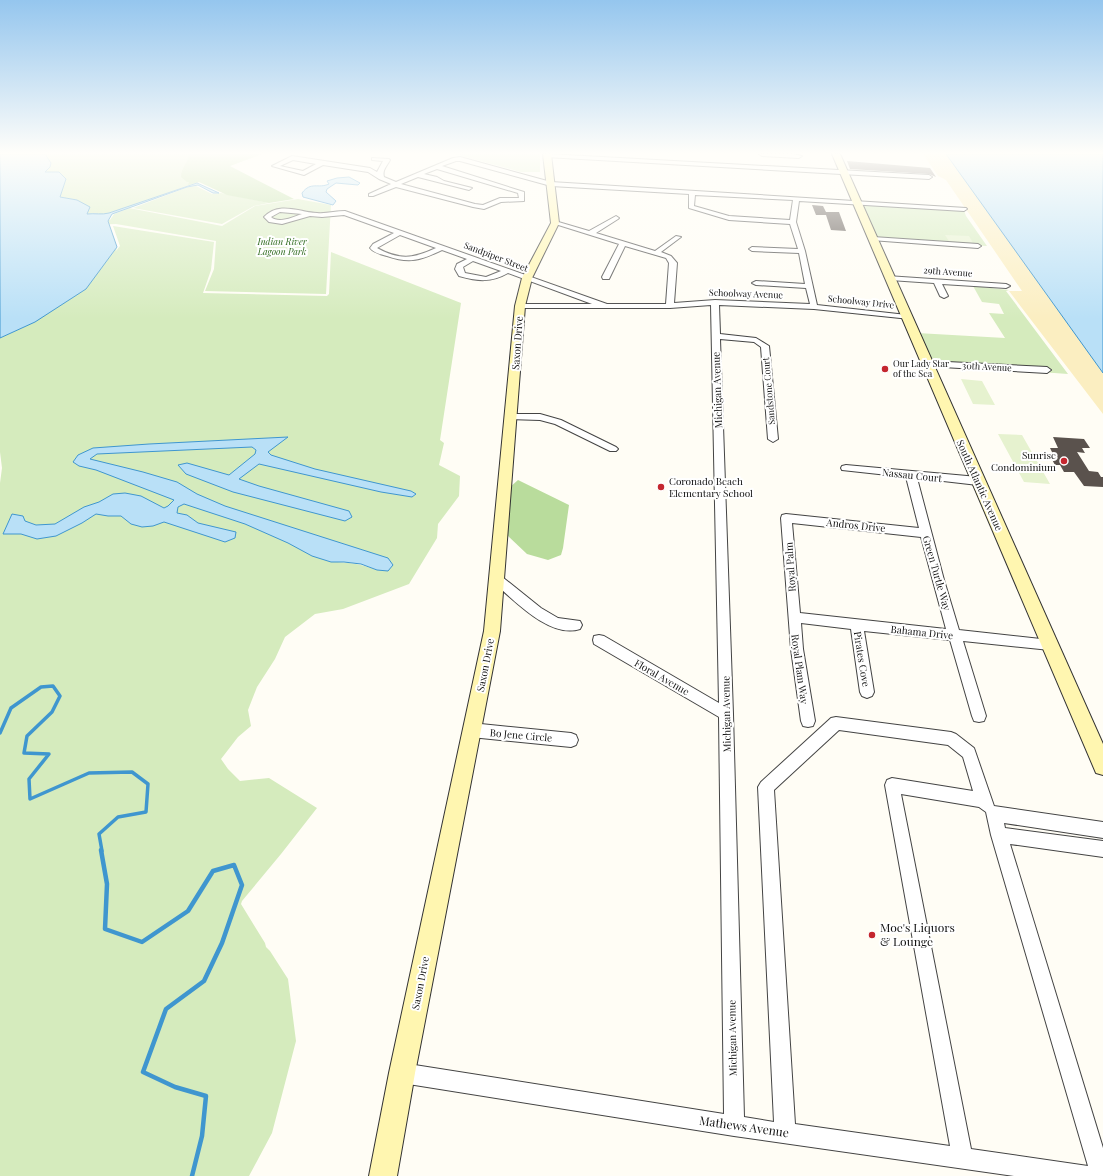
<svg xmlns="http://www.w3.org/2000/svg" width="1103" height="1176" font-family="'Playfair Display',serif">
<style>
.green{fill:#d5ebbd;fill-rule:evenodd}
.forest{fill:#b9dc9c}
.sand{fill:#fbeec1}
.pitch{fill:#e6f2cf}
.water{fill:#b9e0f7;stroke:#3f96cf}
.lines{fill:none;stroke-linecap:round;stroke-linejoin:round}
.stream-far1{stroke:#3f96cf;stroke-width:3.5}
.stream{stroke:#3f96cf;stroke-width:4.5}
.building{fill:#5a524d}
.street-casing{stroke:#444;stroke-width:2}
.secondary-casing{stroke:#333;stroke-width:2}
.street{fill:#fff;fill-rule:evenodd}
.secondary{fill:#fff6b0;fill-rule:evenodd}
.poi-dot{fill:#c4262e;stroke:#fff;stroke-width:1.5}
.labels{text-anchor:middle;stroke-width:4;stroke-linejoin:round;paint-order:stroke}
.far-park-label{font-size:9px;font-style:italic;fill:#2f6b1f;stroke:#fff}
.far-street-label{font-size:9px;fill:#111;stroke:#fff}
.far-poi-label{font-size:9px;fill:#111;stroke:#fff;text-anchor:start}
.street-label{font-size:10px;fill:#111;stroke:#fff}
.poi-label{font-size:10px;fill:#111;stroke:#fff;text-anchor:end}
.near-poi-label{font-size:12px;fill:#111;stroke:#fff;text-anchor:start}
.near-street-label{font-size:12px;fill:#111;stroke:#fff}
</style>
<rect width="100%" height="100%" fill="#fffdf5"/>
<path class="green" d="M44,154H263L232,165L197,183L103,215L94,213L87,214L77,200L60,197L64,184L44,173L45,154Z
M455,154H540V172H521Z
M196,186L212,194L221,193L269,203L254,206L222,224L133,208L188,187Z
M298,199L331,205L326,294L205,291L214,269L216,241L116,224L83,225L85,221L110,220L114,214L129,208L222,226L255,206Z
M861,203L963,208L966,216L987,246L877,241Z
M113,226L214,242L211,270L203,293L327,296L329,294L331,252L461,303L440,440L444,443L439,465L460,476L459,496L438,524L437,538L409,584L343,609L315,614L285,637L275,659L257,687L248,710L251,726L238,737L221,759L228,769L240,781L269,778L317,808L281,854L242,901L241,904L265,943L266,947L270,951L288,979L296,1041L272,1133L249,1176H0V483L2,468L0,452V338L35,322L117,247L116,251L120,246ZM364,487L411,491L416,494L412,497ZM330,540L363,550L377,570C361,564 348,562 331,562Z
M973,286L1009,290L1006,291L1068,374L931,364L917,333L1005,338L989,313L1004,314L999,304L982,302Z"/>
<path class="forest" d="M188,154H261L230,166L294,199L269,203L227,195L199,182L188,185L189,182H187L181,177C181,167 189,163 188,154Z
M518,480L569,505L563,548L561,555L548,560L527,554L506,534L509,488Z"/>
<path class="sand" d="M923,154H1103V414L1009,291H1022L946,180L938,176Z"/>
<path class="pitch" d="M945,235L969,236L973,243L949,241Z
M961,379L982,381L995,405L973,404Z
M998,434L1022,435L1050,484L1024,482Z"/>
<path class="water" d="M0,154H45L51,163L50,167L45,172H59L66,179L60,197L77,200L90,207L87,214C95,213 102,215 109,213L197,183L219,193H213L198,185L187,187L112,214L108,221L117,247L86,289L35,322L0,338Z
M946,154H1103V373Z
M349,177L360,183L358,185L336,183L327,189L326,192L336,201L333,205L303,197L302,193C311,181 318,189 329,184L327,181L337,178Z
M288,437L268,452L271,455L315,469L411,491L416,494L412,497L381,492L259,464L239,479L259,486L349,511L352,517L345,521L233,492L186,474L178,465L187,463L229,475L255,454L256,450L252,447L97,454L90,459L143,472L177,482L197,494L225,506L388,558L393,565L388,571L377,570L361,564L344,562H331L312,556L288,543L245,524L184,504L178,507L177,513L187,515L198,523L236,532L235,538L225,542L164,522L153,526L142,527L131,524L121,516H108L96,514L82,523L56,536L37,539L21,534H3L12,514L23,516L25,521L36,525L55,524L84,507L99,502L113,494L125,493L141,496L164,508L168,506L174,500L96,470L79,466L73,462L78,455L93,448L149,444Z"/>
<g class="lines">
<path class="stream-far1" d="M0,733L11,708L41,687L53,686L60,696L52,712L27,736L24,753L49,754L29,779L30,799L89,773L132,772L148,784L146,812L118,817L99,834L102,851"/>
<path class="stream" d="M101,850L107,884L105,929L142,942L188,911L213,871L234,865L242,885L222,943L204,981L166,1009L143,1072L175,1087L206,1096L202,1136L192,1176"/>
</g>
<path class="building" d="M847,161L930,168L936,177L929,174L850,169Z
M812,205L823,206L826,212H839L846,231L831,230L826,215H816Z
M1053,437L1084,439L1090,448H1082L1085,453L1077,452L1089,471L1098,472L1101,477H1103V487L1084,486L1074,472H1064L1060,465H1055L1049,454H1053L1050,448H1058Z"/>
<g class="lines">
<g class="street-casing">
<path id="street" d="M548,154L929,175L932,177L929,179L546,157V155Z
M759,154H793L802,156L799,158L762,156Z
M292,156L370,168L377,172L383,161L372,160V158L389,159L390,160C387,166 382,170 384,177L396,182L453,158L460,157L551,182L966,208L967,209L964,211L799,201L796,222L805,251L817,305L907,315H910V319L814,309L719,305L720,334L756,338L769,346L778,439L773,442L768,439L761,347L754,342L720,339L733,714L744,1117L774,1122L758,787L761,782L831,718L836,717L951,732L956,734L974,748L994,806L1103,822V838L1004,823L1005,828L1103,841V857L1010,844L1103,1148V1176H1014L734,1136L402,1083L395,1080L392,1073L395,1066L402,1063L724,1114L719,717L594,644L593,640L594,636L599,635L604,636L719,703L711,305L670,308H517V304H592L508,273C491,283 477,281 459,276L455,269L457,264L467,259L442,250C421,260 410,264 387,256C380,254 374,253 370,248L373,244L394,233L344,215L322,217L310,216L282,224L269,222L264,217C279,201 299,212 317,213C326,214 336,211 345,211L607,304H666L669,263L666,258L625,246L610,277L609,279H603L602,277L619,244L552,223L555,221L589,231L616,216L619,218L618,219L596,233L655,251L676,236L681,237L661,252L671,256L677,263L674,303L715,300L810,304L806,288L756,285L752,283L756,281L805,284L799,253L752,251L749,249L752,247L798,249L790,224L729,220L689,208V194L551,186L460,161H456L442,166L524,192V201L501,202L484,209L473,207L396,187L373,196H369V194L391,184L379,179L368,172L323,165L304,175L272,166ZM293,160L316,164L303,171L280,166ZM437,169L518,193L519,198H500L483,205L475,204L401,184L418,177L469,190L472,188L444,181L437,177L424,174ZM695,195L793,200L790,220L729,216L694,206ZM280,212L302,214C293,217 279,224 271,217ZM400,235L436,248C413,259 399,260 377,248ZM473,261L501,271L486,277L465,273L463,267ZM839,730L948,745L963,757L973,791L892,778L887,780L885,785L950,1146L795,1124L774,790ZM901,794L979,807L986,812L991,835L1088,1166L971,1149Z
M873,237L978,244L981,246L978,248L871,240V238Z
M887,276L1006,284L1010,286L1006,288L942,284L948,296L944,298L940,296L934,283L890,280L886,278Z
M927,361L1047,367L1051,370L1047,373L924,366L923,364Z
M511,414H540L561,420L616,447L618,449L616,451H610L555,424L540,420L508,419L506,417L508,415Z
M846,465L978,477L982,478L983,481L982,484L978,485L917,478L944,580L959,630L1050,640L1055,641L1056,645L1055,649L1050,650L963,641L986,716L984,721L979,722L974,721L972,716L950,640L864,631L874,692L872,696L867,698L862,696L860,692L851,629L801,623L803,649L815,721L813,726L808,727L803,726L801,721L791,649L781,518L782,515L786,514L919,528L906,477L842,470L841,468L842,466ZM792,523L921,537L946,629L800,613Z
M497,574L501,576L541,608L558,618L580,621L582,625L580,629C550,639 514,600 493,582L491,579L493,576Z
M471,723L571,733L576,735L578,740L576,745L571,747L471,737L466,735L464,730L466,725Z"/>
</g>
<g class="secondary-casing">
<path id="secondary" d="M543,154H551L559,223L532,278L525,306L500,631L415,1073L397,1176H369L389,1073L484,631L515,306L522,278L551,223Z
M832,154H840L1103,744V775L1096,773Z"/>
</g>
<use href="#street" class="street"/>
<use href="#secondary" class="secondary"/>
</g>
<linearGradient id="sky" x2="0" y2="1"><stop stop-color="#95c6ee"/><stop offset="0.48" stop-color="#fffefa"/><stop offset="1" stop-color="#fffefa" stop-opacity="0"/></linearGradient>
<rect width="1103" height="319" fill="url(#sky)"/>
<g class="poi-dot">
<circle cx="885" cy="369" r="4"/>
<circle cx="1064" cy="461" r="4"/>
<circle cx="661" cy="487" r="4"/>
<circle cx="872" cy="935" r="4"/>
</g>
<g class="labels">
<g class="far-park-label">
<text x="282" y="245">Indian River<tspan x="282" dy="10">Lagoon Park</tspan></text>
</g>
<g class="far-street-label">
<text transform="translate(496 257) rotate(21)" y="3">Sandpiper Street</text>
<text transform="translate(948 272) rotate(4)" y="3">29th Avenue</text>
<text transform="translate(746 294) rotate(2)" y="3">Schoolway Avenue</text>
<text transform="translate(861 302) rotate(6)" y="3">Schoolway Drive</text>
<text transform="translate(987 367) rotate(3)" y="3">30th Avenue</text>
<text transform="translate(769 391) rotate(-95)" y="3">Sandstone Court</text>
</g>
<g class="far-poi-label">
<text x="893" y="367">Our Lady Star<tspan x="893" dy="10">of the Sea</tspan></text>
</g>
<g class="street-label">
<text transform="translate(517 343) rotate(-86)" y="4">Saxon Drive</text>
<text transform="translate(717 390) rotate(-92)" y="4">Michigan Avenue</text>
<text transform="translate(912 475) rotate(6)" y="4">Nassau Court</text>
<text transform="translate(980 485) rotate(66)" y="4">South Atlantic Avenue</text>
<text transform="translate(856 525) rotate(6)" y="4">Andros Drive</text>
<text transform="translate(790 567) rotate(-94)" y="4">Royal Palm</text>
<text transform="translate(937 573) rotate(74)" y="4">Green Turtle Way</text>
<text transform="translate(922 632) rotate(6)" y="4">Bahama Drive</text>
<text transform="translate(862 659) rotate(81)" y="4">Pirates Cove</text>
<text transform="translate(485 665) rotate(-79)" y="4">Saxon Drive</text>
<text transform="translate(800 669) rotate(82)" y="4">Royal Plam Way</text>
<text transform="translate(662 677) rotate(30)" y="4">Floral Avenue</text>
<text transform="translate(726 714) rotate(-91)" y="4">Michigan Avenue</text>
<text transform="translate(521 735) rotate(5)" y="4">Bo Jene Circle</text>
<text transform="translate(420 983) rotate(-79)" y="4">Saxon Drive</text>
<text transform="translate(732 1038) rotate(-91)" y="4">Michigan Avenue</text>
</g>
<g class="poi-label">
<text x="1056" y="459">Sunrise<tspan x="1056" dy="12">Condominium</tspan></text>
<text x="669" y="485" text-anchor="start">Coronado Beach<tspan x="669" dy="12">Elementary School</tspan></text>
</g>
<g class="near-poi-label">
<text x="880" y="932">Moe's Liquors<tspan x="880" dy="14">&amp; Lounge</tspan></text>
</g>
<g class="near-street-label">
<text transform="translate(744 1127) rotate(8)" y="4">Mathews Avenue</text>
</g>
</g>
</svg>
